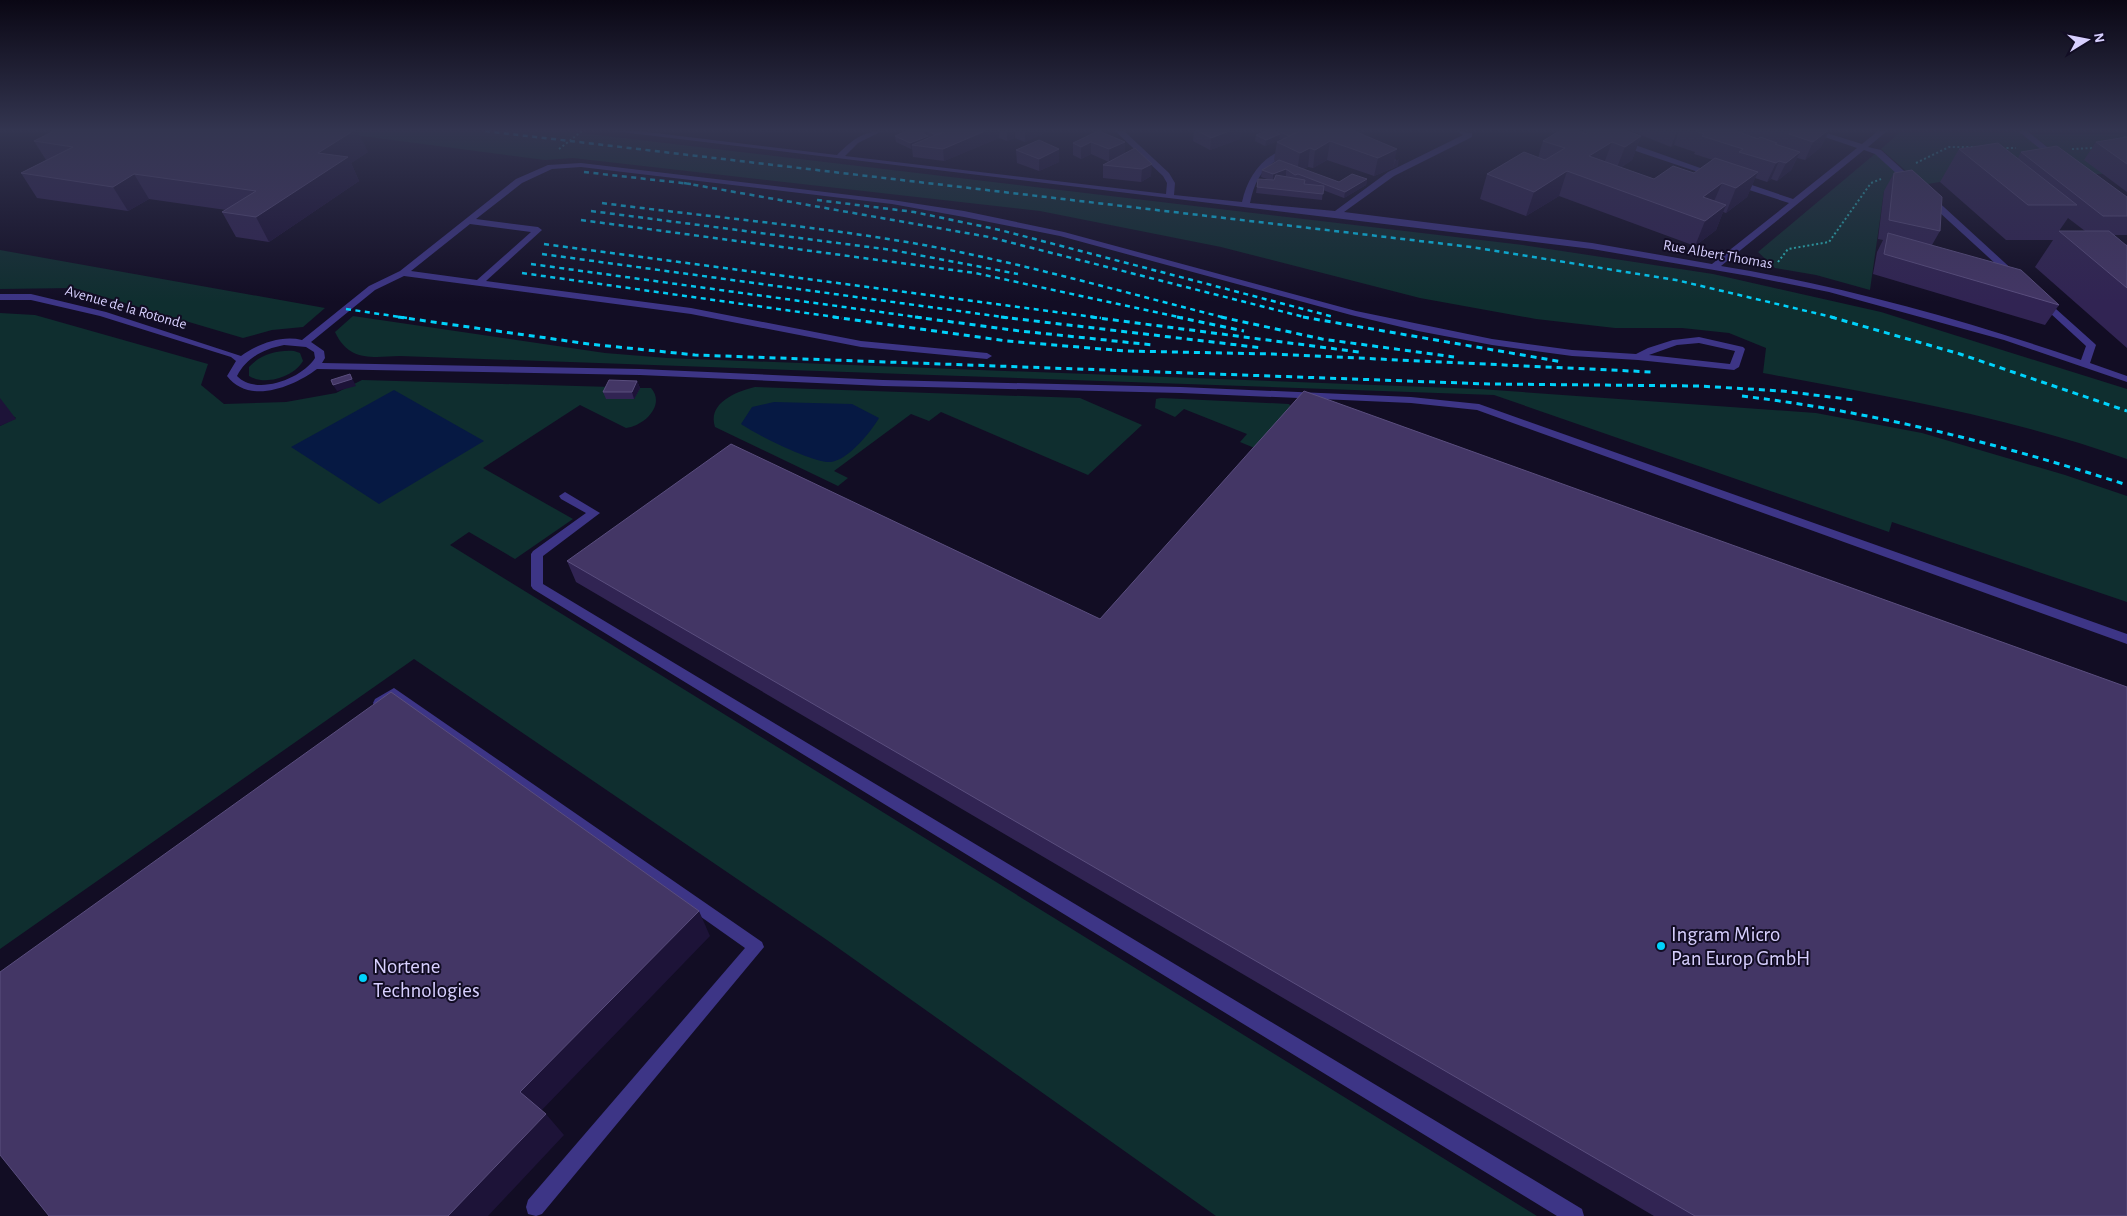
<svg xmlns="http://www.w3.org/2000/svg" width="2127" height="1216" font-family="'Alegreya Sans',sans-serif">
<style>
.green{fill:#0f2e2f}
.water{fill:#061943}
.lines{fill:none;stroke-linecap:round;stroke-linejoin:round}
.path{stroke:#27bcbc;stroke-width:2;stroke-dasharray:2 2.5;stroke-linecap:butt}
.minor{fill:#3d3586;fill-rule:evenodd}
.rail-far1{stroke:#00d2fb;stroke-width:2.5;stroke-dasharray:5 4.5;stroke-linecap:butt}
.rail{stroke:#00d2fb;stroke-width:3;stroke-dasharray:6 5;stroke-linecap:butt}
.wall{fill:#312453;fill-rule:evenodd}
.shaded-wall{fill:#1d1338}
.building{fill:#433665;stroke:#5a4e7e}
.poi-dot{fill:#00d2fb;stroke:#120d24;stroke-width:2}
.labels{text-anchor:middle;stroke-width:4;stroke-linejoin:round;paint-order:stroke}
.far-street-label{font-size:15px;fill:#d8d0ff;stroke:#120d24}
.near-poi-label{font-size:21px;fill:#d8d0ff;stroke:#120d24;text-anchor:start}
</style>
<rect width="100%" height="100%" fill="#120d24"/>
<path class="green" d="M324,131H564L1523,245L1713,274L1881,312L2127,389V459C2010,417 1885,396 1763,373L1766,348L1729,333L1682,328H1615L1536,319L1420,298L1221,247L1040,211L573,158L545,160Z
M1899,133H2020L2100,194L2046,164L1922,185L1881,149Z
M2030,134H2127V153L2103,174H2085Z
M1876,153L1912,186L1884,191L1870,290L1816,275L1775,268L1758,252Z
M0,250L325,308L303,327L272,330L243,338L74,288L0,289Z
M0,313L35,315L208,364L201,385L224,404L286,402L336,393L362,380L612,387L606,399H634L640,388H651C666,405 644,426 626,428L580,405L483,468L573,519L515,559L469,532L450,545L1537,1216H1216L827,940L414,659L0,949V426L16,418L0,407Z
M353,316L605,353L667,358L1480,389L1816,413L1922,433L2065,475L2127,496V602L1892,522L1889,532L1494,395L400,356C372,357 349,362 335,332Z
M294,351L300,353L303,361C294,377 265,386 249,376V367C261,354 277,350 294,351Z
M755,387L1080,398L1142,425L1088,475L941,412L929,421L911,414L834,471L848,478L838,486L715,427C707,403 737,391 755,387Z
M1161,398L1289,404L1293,409L1257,449L1240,442L1247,434L1184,409L1175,417L1155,408L1156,399Z"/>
<path class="water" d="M394,390L484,441L379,504L291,447Z
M774,402L852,404L879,418C871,432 848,460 831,462C815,464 755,434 741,424L752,407Z"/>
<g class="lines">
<path class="path" d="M2115,140L2127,137
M2002,148H2016
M559,149L582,131
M2072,149L2093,148
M1916,163L1949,147H1974
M1778,262L1788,249L1829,242L1871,183L1881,179"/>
<path class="minor" d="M613,131H639L837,155C850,142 862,131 882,131L858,143L845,156L1166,194L1167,183L1163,176L1115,131H1124L1169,173L1175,183L1174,195L1242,202C1248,176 1262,156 1288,148H1291V152C1266,165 1256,174 1250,203L1335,211L1388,172L1463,135L1456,131L1472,133V137L1394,176L1344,212L1592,243L1712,264L1789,203L1734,185V181H1740L1793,199L1857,148L1807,131H1820L1862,144L1878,131H1887L1868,147L1881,150L1914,180V184H1908L1875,154L1864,150L1721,266C1843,286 1964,320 2081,360L2086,346L2038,302L2043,299L2046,300L2094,343L2096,345L2090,363L2127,376V382L2004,340L1829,292L1749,276L1592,249Z
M2018,131H2027L2061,158L2054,160Z
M1618,141H1624L1720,175L1713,177L1618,145Z
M581,163L892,200L964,211L1064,232L1356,311L1492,339L1572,350L1636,354L1648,348L1673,340L1699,337L1743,347L1745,349L1739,367L1734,370L1638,360L1572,356L1492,345L1418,331L1351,315L1060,236L964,217L892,204L581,167L552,169L522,183L476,219L538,227L542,230L486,281L691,308L861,341L987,353L992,356L987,359L861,347L691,314L404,276L375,290L311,342L324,351L325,358L322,363L640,369L883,380L1181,387L1411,397L1479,404L2127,634V644L1477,410L1411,403L1181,393L883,386L640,375L317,369C293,387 249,405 227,376L236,361L231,357L100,316L31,300H0V294H31L106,312L241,356C258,344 281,335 302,340L369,286L400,271L516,179L548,165ZM470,224L531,232L477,280L411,271ZM1699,343L1735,351L1730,364L1649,355L1677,345ZM284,345L306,347L314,352L315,358C302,379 256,396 237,376C247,357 264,349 284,345Z
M1927,197H1933L2016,273V277H2010L1927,201Z
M565,492L600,513L543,556V584L1582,1209L1584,1216H1557L533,589L531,586V554L533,551L586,513L561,499L559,496Z
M394,688L762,942L764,947L542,1214L536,1216L528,1214L526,1207L528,1200L745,948L394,700L385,707H375L373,703L375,699Z"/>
<path class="rail-far1" d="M485,131L1471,247L1676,280L1836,318
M584,172L691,184
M684,183L989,237L1308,318
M817,200L914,212L1000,230L1334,317
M602,203C709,217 818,226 924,245C1026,264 1126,293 1226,318
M591,211L892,250L1018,274
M581,220L975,273L1183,318
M544,244L1101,318
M542,254L1010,318
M531,264L924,318
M522,273L842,318
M346,309L407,318"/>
<path class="rail" d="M398,317L589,344L695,355L1489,384L1699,386L1782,391L1855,400
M833,317L1007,341L1126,351L1273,354L1652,372
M915,317L1020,331L1153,345
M1001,317L1263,348
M1091,317L1359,352
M1177,317L1244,331
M1221,317L1322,339L1454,357
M1303,317L1563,362
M1831,317L1960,354L2127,411
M1742,396C1874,412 2001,444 2127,485"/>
</g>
<path class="wall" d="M906,131H1014V138L1007,141L999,138L944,161L913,157L912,148L911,149L896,142L895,136Z
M1015,131H1049L1025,142L1015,138Z
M1098,131L1125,154L1151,176L1141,182L1103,178V165L1123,155L1109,162L1091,154L1081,159L1073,155V143Z
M1194,131H1241L1240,139L1210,150L1193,141Z
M1275,131H1363V135L1395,158L1398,166L1374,176L1327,160L1313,168L1308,167L1303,169L1339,182L1367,179L1366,185L1344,198L1323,190L1322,200L1256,193L1258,179L1270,180L1261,177L1262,170L1276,162L1274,160L1277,142L1282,140L1280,139L1265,146L1255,141L1256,135Z
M1559,131H1627L1641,136L1632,160L1620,168L1654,179L1694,173L1713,160L1694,154L1695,152L1674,145L1671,147L1631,131H1829L1821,147L1805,160L1797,158L1791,170L1777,181L1771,179L1767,182L1755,178L1747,197L1726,213L1723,212L1716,230L1695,246L1559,196L1526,216L1480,199L1487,174L1538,158L1543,141Z
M2127,137V192L2084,160L2096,142Z
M34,141L368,152L351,163L359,181L269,242L236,237L222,212L226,210L149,199L128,211L37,198L21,173L46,160Z
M1959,149L2018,158L2021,152L2127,197V235H2114L2126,245L2127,244V348L2035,267L2053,240H2006L1940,182ZM2068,218L2085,231H2059Z
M1016,150L1059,162L1039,171L1017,163Z
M1894,173L1940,231L1932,245L2059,305L2045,325L1873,274L1877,252L1883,240L1878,239L1884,191Z
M637,381L640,388L634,399H606L603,392Z
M567,561L1100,619L2127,1216H1654L576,582Z"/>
<path class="shaded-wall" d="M353,131H358L368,152L351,163L359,181L269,242L256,217L318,153Z
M759,131H784V132L760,134Z
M926,131H927L928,142L912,145V148L911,149L910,143L922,133Z
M985,131H999V138L944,161L943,149Z
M1007,131H1014V138L1007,141Z
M1025,131H1049L1025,142Z
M1229,131H1241L1240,139L1210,150L1211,138Z
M1348,131H1363L1362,138Z
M1677,131H1679L1674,145L1671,147Z
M1827,131H1829L1821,147L1805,160L1813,142Z
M1280,134L1279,141L1265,146L1266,140Z
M1641,136L1632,160L1616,170L1625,147Z
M1330,141L1327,160L1313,168L1315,150Z
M1091,142V154L1081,159V147Z
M1125,142V154L1109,162V149Z
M1612,142L1603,166L1589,156Z
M1310,148L1308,167L1297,171L1300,153Z
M1059,149V162L1039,171V159Z
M1397,149L1393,168L1374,176L1378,158Z
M1800,152L1791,170L1777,181L1786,163Z
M1399,159L1398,166L1393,168L1395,161Z
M1779,161L1771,179L1767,182L1776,163Z
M1152,164L1151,176L1141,182L1142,169Z
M1286,169V176L1273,181V174Z
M1567,171L1559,196L1526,216L1534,192Z
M1758,172L1747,197L1726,213L1736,188Z
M134,174L149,199L128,211L113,187Z
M1367,179L1366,185L1344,198L1345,192Z
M1722,183L1711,208L1703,197Z
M1726,205L1716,230L1695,246L1705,221Z
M350,374L356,386L337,391L333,385Z
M637,381L640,388L634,399L632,392Z
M0,398L16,419L0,426Z
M699,911L710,936L539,1113L520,1092Z
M546,1114L564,1135L488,1216H448Z"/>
<path class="building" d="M54,131H353L318,153L348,157L256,217L222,212L256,191L134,174L113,187L21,173L73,147L34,141Z
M906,131H926L922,133L928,136L910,143L895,136Z
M928,131H943L944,132L936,135Z
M945,131H985L943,149L912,145Z
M1098,131H1099L1125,142L1109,149L1091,142L1081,147L1073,143Z
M1198,131H1229L1211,138Z
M1266,131H1274L1280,134L1266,140L1256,135Z
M1278,131H1300L1289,136Z
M1300,131H1354L1397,149L1378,158L1330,141L1315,150L1310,148L1300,153L1277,142Z
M1559,131H1579L1586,134L1588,132L1586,131H1627L1641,136L1625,147L1612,142L1589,156L1654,179L1673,166L1694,173L1715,158L1758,172L1736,188L1722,183L1703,197L1726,205L1705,221L1567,171L1534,192L1487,174L1524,152L1545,160L1565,148L1543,141Z
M1695,131H1736L1758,139L1760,137L1777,143L1775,144L1800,152L1786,163L1779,161L1776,163L1739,152L1743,149L1702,136L1704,134Z
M1793,131H1827L1813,142L1789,134Z
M2127,137V164L2096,142Z
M1039,140L1059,149L1039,159L1016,150Z
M1998,143L2077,205H2028L1959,149Z
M2057,146L2127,197V216H2103L2021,152Z
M1135,148L1152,164L1142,169L1103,165Z
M1279,160L1339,182L1352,174L1367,179L1345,192L1298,174L1295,175L1286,169L1273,174L1262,170Z
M1912,170L1942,197L1940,231L1889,220L1894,173Z
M1276,175L1305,180L1304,184L1324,186L1323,194L1257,187L1258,179L1274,180Z
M2059,231H2109L2127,246V288Z
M1888,233L2021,270L2059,305L1884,254Z
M350,374L352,379L333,385L331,380Z
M609,380L637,381L632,392H603Z
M1304,391L2127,687V1216H1695L567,561L731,444L1100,619Z
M391,692L699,911L520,1092L546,1114L448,1216H49L0,1155V972Z"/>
<linearGradient id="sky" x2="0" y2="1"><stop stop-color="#0a0714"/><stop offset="0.43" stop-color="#333550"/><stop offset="1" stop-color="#333550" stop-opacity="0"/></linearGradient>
<rect width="2127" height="302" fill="url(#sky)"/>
<g class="poi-dot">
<circle cx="1661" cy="946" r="5"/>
<circle cx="363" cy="978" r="5"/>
</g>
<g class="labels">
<g class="far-street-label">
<text transform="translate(1718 254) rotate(10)" y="5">Rue Albert Thomas</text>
<text transform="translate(126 307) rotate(16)" y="5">Avenue de la Rotonde</text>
</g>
<g class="near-poi-label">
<text x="1671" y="941">Ingram Micro<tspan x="1671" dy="24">Pan Europ GmbH</tspan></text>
<text x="373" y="973">Nortene<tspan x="373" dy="24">Technologies</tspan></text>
</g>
</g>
<g transform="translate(2087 40) rotate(80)" stroke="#120d24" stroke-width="4" paint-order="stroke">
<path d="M0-4L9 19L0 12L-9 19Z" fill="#d8d0ff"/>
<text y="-8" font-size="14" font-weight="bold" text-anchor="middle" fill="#d8d0ff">N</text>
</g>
</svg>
